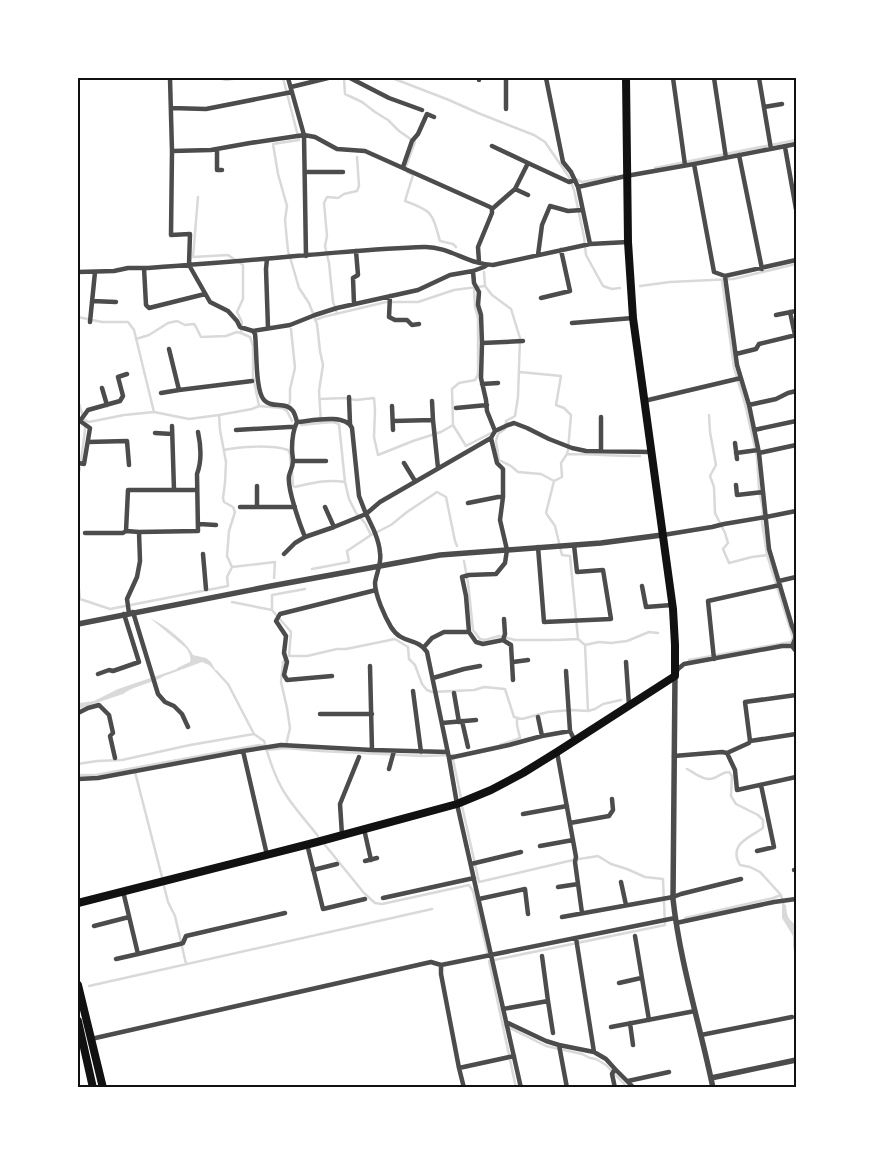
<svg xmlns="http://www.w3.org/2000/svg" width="874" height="1165" font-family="'DM Sans',sans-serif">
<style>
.water{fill:#d9d9d9}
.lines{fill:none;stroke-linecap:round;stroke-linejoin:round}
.stream{stroke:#d9d9d9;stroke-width:2.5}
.minor{stroke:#4c4c4c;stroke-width:4.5}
.tertiary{stroke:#4c4c4c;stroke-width:5.5}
.primary{stroke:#111;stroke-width:8}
.trunk{stroke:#111;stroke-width:8}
.neatline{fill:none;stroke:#111;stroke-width:2}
</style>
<rect width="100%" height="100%" fill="#fff"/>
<path class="water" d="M150,618C164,625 186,641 193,655L206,658L211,662L217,673L209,665L202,662L164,676C151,684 135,685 123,694L78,709V692L79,703L94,701L118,689L189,665C192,658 190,654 186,648Z
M782,904L786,905C787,916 787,918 796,925V964L793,946V936L782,918Z"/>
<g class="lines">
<path class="stream" d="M219,78L226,80L239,78
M283,78L299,140L273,144L278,174L287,206L285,220L288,251L292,264L299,288L309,303L317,324L320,351L323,365L319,391L321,423L333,422L339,424L345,482L349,499L356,513L365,523L371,535
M344,78L345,94L362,102L375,112L388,120L399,131L415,142L405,169
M392,78L449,100L478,113L534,135L545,142L569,177L574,190L584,237L586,255L603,286L612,289L620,288
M796,78V79
M655,168L796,140
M407,172L413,175L405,201C433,211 432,213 440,241L453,244L456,247
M575,179L582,182L615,176
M198,197L193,257L228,255L243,265V299L237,312L242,322L241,333L250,337L253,346V376L259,406
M484,272L485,286L492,295L511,309L520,338L518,397L515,416L506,421L505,429L498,434L496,441L499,460L511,466L518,472L541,474L554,481L562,477L561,463L567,454C591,454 615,456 640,456
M722,280L734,368L745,404L757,457L759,489L763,510L762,522L767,555L793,638
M640,286L670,282L733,279L796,264
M474,288L475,307L478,318V375L475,380L459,383L452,389L453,425L466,446L491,433
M337,313L333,302L329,263L325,246L327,236L324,203L327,197L338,198L344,194L357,191L359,186L357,157
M78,317L102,322H128L134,330L154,412
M315,320L323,317L386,302H418L454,290L485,286
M136,339L149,335L168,323L177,321L185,325L194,324L196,327L201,337L226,336L237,332L241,333
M520,372L561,376L556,405L564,408L571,415L568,450L567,454
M320,399L344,398L356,400L374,398L375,410L374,437L378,455L413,441L441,432L453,425
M78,401L83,416
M288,406L290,402V389L295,368L291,329
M709,415L710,432L716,465L710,476L714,487L715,513L725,533L728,543L723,549L729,563L752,557L767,555
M84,420L89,422L124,415L154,412L189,419L219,415L252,409L259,406L282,408L287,411L292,421
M301,425L321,423
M224,450C240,446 273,445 288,450L290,454L291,466
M81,461L85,430V424
M292,471L293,486L295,487C313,483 326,479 345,482
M78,475L80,468
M554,481L546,513L555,526L562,555L570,556L578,639
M464,561L468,583L473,630L480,639L485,640L499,636L515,640H556L578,639L585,645L599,642L611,643L627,641L649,632L658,633
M232,567L275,562L274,578
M312,569L349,562L347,551L371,535L391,525L407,512L437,492L446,497L455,541L457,546
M78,581L80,599H78
M80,599L110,609L228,586L227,577L232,567L227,556L229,531L235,512L233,507L224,502L223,498L225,483L226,462L220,430L219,415
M232,602L272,610L291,632L289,656H307L337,649H346L395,639L408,647L409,659L415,665L422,684L427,690L432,692L474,690L484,687L505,689L514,717L522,719L548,712L571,710L588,711L595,709L603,704L621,700
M272,610V595L305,589
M585,645L588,711
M286,659L283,662L281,682L287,708L290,728L286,745
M689,660L791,642L793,638
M178,669L191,663
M216,671L228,684L254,734L264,741C269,759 275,779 286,795C295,809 307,822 318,836
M500,745L520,738L517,725V718
M266,750L286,748L320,751L423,756L453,755V759L461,798
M78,764L97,761L122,760L190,745L254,734
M687,769C695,773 705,782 714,778C720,776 722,772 729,772L732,776L731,796L736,804L758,815L763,820V828C749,838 728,844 740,865L750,867L760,872L781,895L784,906
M135,772L162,877
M78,775H96L259,745L265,746
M462,806L479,882L573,860L598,856L611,864L627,869L645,877L663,879L665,925L489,961
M325,845L364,893L375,903L382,904L469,885L473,891L488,955
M164,886L168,902L175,916L186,964
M685,918L773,898L781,895
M489,961L516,1088
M89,986L432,909
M502,1024L546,1046L582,1054L590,1058L596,1059L606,1065L628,1088"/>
<path class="minor" d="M170,78L172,151L171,235L190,234L189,265L210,302L228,311L237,321L240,327L253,331L290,325L315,315L337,308L418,290L450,275L473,271L484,267L487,265
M288,78L304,135L306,256
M350,78L389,98L422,110
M479,78V80
M546,78L563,162L571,172L578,187L590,244
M673,78L685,165
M714,78L726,158
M759,78L771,149
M291,87L328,78
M764,107L782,104
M171,108L206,109L292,92
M506,109V78
M492,146L528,163
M785,147L796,209
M217,149V170H222
M172,151L211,150L250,143L304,135L315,137L337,149L365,151L490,207L492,209V213L478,247L479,262
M739,155L762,269
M694,164L714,272L725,276L796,260
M403,167L412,141L418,134L427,114L434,117
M305,172H343
M578,187L626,176L694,164L796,144
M515,189L528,195
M492,209L515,189L528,163L569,182L575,180
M538,255L542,225L550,206L568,211L582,210
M267,259L266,269L268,328
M144,268L146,305L149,308L205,294
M473,271L474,283L479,292L478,305L481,315L482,343L481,378L486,400L487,411L495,431
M78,272L114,271L128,268H148C201,264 254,260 307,255C346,252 385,248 424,247C449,246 469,265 493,265L590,244L628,242
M725,276L737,365L749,405L759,453L769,549L792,626C796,635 797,637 792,646
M390,296L389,317L395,320H407L412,325L419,324
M541,298L570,291L561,250
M92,301L116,302
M354,304L353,278L358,275L356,251
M790,312L795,335
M776,315L796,311
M90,322L95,272
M572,323L633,318
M253,331L255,334C257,349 255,390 264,400C272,409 286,401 293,411C295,414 296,418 297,422C311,421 345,413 352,428L359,496L366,514L334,527L305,537L295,543L284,554
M482,343L523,341
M169,349L179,390L252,381
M736,354L756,349L759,344L796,335
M482,384L498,383
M102,388L107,405
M161,393L179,390
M349,397L350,424
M432,401L433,420
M644,401L741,378
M749,405L776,399L788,393L796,391
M392,406L393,430
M456,408L487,405
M601,417V451
M78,421H80L88,410L120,401L123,396L118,377L127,374
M393,421L433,420L438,468
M297,422C293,430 292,440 292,449C292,453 293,457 293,461C293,467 290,471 289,476C287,488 300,525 305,537
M172,426L174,490
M236,430L289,427H294
M754,430L796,421
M155,433L172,434
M88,442L127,441L129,465
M735,443L737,459
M736,453L758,450
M759,453L796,445
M293,461H326
M78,463L84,464L90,428L80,421
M404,463L415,481
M736,485L737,495L763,492
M468,503L498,497H503
M240,507H295
M257,507V486
M325,507L334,527
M199,524L216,525
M139,532L126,531L128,490H197
M85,533H123L126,531
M663,535L712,527L724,524L766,517L796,511
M538,547L544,622L611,619L603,570L577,572L574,545
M203,554L206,589
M779,581L796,577
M642,586L646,607L672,605
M133,612L158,694L165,702L174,706L182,714L188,727
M129,613L127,599L137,577L140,561L139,532L198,531L197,474C202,461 201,446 198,432
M469,632L476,642L483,644L503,640L511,645L513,680
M503,640L505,634L504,619
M424,647L432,638L444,632H469L466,596L462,577L469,575L496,574L505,563L507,550L500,520L503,497V469L497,463L491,438
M714,659L708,601L780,585
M513,662L528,660
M626,662L629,705
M370,666L372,750
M566,671L570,731
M676,673L678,669L684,664L782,646H792L796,651
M98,674L109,670L113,671L139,662L124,614
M332,676L287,680L284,675L287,662L284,653L286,636L276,621L280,614L376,590
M433,678L464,669L480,666
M413,691L421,752
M454,693L459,722
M78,713L88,708L99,705L109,715L113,733L110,736L115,758
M320,714H372
M538,717L542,736
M462,721L468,747
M442,723L476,720
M750,741L796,734
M243,751L267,855
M557,752L576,857L575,862L582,913
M727,753L749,743L750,741L745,702L796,695
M674,756L722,752L727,753L735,770L737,790L796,777
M449,758L509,745L542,736L570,731L575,741
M389,769L394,751
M78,779L98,778L243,751L281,745L372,750L448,752
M523,814L567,806
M570,823L609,816L613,810L612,799
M364,829L371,860
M342,835L340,804L359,757
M307,844L323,909L365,899
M540,846L573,840
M757,851L774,847L761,785
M365,861L377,858
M471,864L521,852
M313,870L337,864
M794,870H796
M621,882L626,905
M558,887L578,884
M123,891L138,954L180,944L183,943L186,936L285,913
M383,898L474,878
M479,899L525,889L528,914
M562,917L673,897L681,894L741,879
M676,923L774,902L796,899
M94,926L129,917
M635,936L649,1020
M576,938L594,1052
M542,956L548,1001L553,1033
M116,959L138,954
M441,965V974L459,1068L464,1088
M619,983L641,978
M503,1009L548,1001
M506,1022L546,1041L559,1045L594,1052L606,1059L615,1069L612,1074L615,1088
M630,1023L633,1045
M611,1027L695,1011
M701,1035L792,1017
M91,1039L431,962L441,965L675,918
M559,1045L567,1088
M459,1068L514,1056
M615,1069L634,1088
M628,1081L669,1072
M521,1088L457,804L449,758L427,652C417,637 402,645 391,627C385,617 375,595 375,583C376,574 382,563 380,553C379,539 372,526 366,514L380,502L491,438L495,431L508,425L514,423L527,428L549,439L572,448L586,451L651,452"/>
<path class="tertiary" d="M78,624L271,586L440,555L601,543L662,535
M675,676L673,899C680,963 700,1025 713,1088
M711,1078L796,1060"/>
<path class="primary" d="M78,903L317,842L457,804L491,790L523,773L557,752L675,676V645L673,609L633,318L628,242L626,78"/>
<path class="trunk" d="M78,985L103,1088
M78,1021L93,1088"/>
</g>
<rect width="874" height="1165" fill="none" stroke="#ffffff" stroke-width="158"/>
<rect x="79" y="79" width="716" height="1007" class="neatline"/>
</svg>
